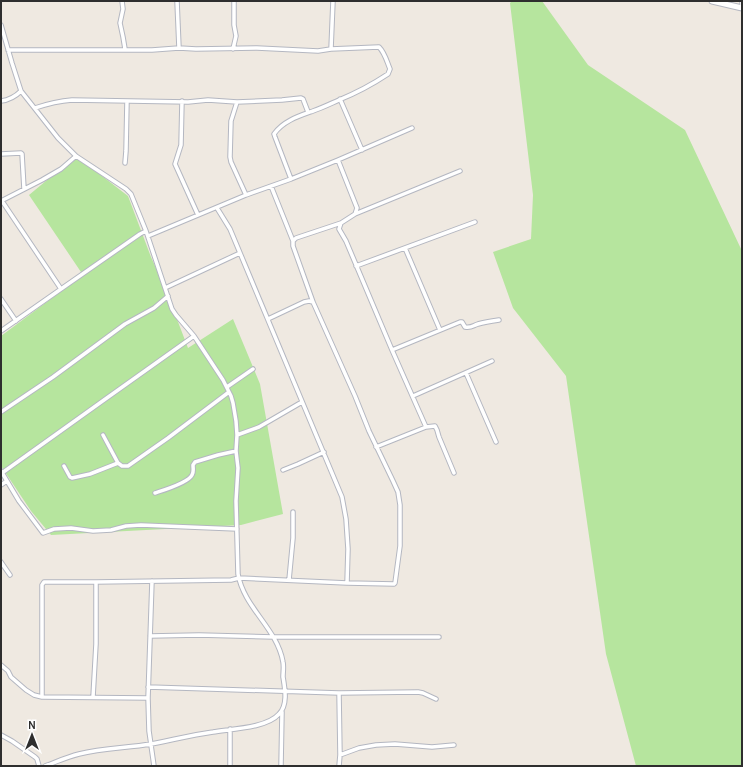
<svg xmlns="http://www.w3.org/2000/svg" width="743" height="767" font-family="Karla,sans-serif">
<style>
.green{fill:#b6e59e}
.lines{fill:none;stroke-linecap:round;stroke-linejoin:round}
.street-casing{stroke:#b4b7c1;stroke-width:5.5}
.secondary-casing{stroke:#b4b7c1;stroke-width:7}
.street{stroke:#fff;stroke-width:3.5}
.secondary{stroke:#fff;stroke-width:5}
</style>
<rect width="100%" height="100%" fill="#efe9e1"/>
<path class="green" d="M512,1H542L588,65L685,130L742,251V766H636L606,654L566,376L513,308L493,252L531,239L533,195L510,3Z
M76,156L128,196L151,257L165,288L188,348L233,319L260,384L283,514L241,525L51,535L31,511L1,466V336L83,275L29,195Z"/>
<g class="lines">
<g class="street-casing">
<path id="street" d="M122,1L123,9L120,23L123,37L125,49
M177,1L179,48
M742,1V8
M1,25L12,63L21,91L58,138L76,156L126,189L131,194L146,231L172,309L176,315L194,336L223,380L231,396L233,403L236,421L237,435L236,451L238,468L236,501L238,574C244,608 277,628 283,662C284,667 283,672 283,677C285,689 288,705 279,714C267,728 231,729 213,732C192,735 172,740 151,744C127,748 103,748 79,754C67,757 56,762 45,766
M233,49L236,36L234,25V1
M8,50H152L179,48L196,49L257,48L318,51L331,49
M340,99L362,150
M1,101C9,100 15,97 21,91
M182,101L181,145L175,164L198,215
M237,102L231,121L230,157L231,162L246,195
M35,108C47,104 59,101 72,100L188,102L208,100L237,102L282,100L301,98L303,99L308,112
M1,154L21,153L22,154L24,189
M338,160L412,128
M125,163L126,151L127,101
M291,179L338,160L357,208L355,214L341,223L339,229L346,241L392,350L426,427L376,447
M271,186L293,241
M1,201L42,180L61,169L76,156
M2,201L61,289
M355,214L460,171
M148,236L246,195L291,179L275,137L274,134C283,121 299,116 313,111C322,108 330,104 339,100C356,93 373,84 388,74L390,69C387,62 385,53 379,47L331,49L333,1
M405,248L440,330
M356,266L475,222
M165,288L240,253
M1,299L16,321
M313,302L293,246V241L296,238L341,223
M268,319L304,302L309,301L313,302L355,396L369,431L393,481L398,492L400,505V546L395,583L394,584L347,583
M1,331L61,289L140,234L146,231
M392,350L460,322H462L465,327C472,328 472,326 478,324C485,322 492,321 499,320
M466,373L496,442
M227,387L253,369
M413,396L492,361
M1,412L53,377L125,324L154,308L168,296
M426,427L435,426L437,430L439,437L454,473
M103,435L118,463L122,466H128L168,438L229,392
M237,435L259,427L302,402
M64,466L70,477L72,478L90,474L118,463
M283,470L298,464L324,452
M1,471L19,501L43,533L54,529L71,528L93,531L111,530L126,526L141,525L237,529
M2,473L104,400L194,336
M1,485L7,481
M155,493C164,490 188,483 192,475C194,472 193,469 193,465L195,462L218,455L236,451
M1,562L10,575
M289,580L293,538V512
M152,581L148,698L149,731L154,766
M150,636L199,635L274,637H439
M1,665L8,671L11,677L26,690L34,695L42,697
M148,687L339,693L418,692L423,693L436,699
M339,693L340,755
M93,697L96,644V582
M148,698L42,697V585L44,582H96L231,580L239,578L347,583L348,549L346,519L342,497L230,229L217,208
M230,729V766
M1,735L12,741L35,757L37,759L39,766
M281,766L282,712
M339,766L340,755L359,748L376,745L395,744L432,747L454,745"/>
</g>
<g class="secondary-casing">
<path id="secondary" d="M712,1L742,8"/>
</g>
<use href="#street" class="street"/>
<use href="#secondary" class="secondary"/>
</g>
<rect width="743" height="767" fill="none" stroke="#2e2e2e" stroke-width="4"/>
<g transform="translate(32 735)" stroke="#ffffff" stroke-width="3" paint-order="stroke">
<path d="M0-3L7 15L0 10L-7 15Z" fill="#2e2e2e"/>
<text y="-6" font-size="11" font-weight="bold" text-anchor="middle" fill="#2e2e2e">N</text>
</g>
</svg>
